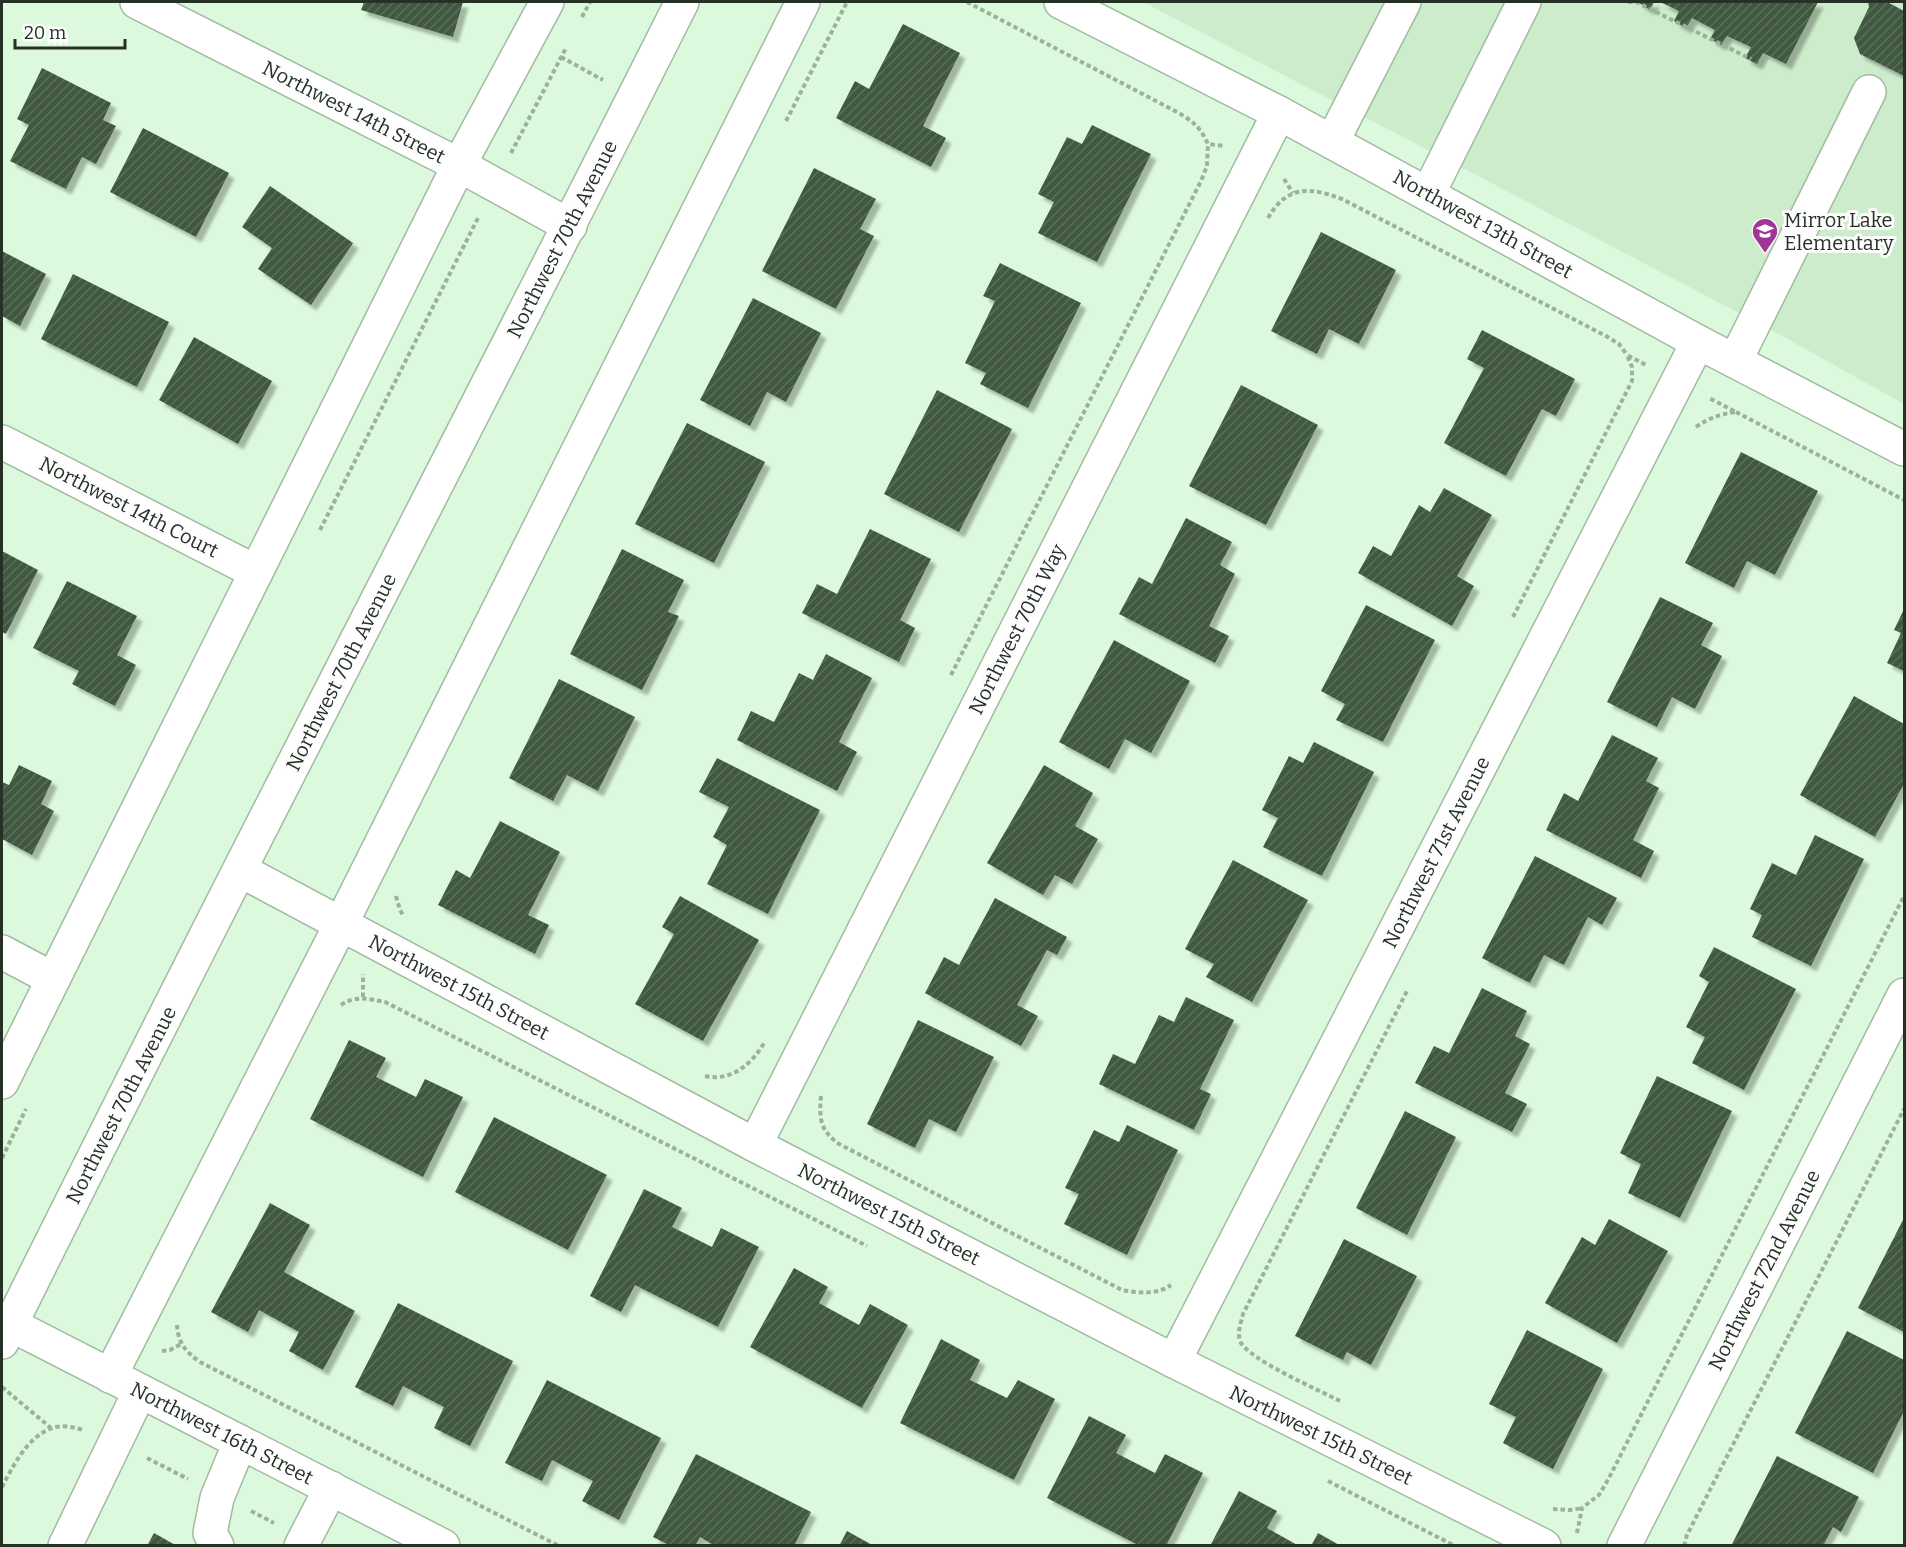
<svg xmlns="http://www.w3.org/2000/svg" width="1906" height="1547" font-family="Bitter,serif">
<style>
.built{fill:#cceccb}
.building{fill:url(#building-hatch);filter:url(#shadow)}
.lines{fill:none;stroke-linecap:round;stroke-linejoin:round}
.minor-casing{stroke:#a1bba0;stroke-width:36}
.path{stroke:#9bb19b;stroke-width:4;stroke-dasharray:4.5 3;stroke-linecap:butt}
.minor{stroke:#fff;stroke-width:33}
.labels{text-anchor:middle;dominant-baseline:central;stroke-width:6;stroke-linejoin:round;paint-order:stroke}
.street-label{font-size:20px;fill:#263126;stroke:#fdfdfd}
.poi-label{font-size:20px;fill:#263126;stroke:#fdfdfd;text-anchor:start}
</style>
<defs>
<pattern id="building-hatch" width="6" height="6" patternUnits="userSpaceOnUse" patternTransform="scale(1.5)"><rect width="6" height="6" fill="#415941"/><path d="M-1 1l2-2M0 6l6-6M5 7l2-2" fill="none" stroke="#5a6e5a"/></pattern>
<filter id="shadow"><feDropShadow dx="5.5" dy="5.5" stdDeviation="1.5" flood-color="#0004"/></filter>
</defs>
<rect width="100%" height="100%" fill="#ddf9dd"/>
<path class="built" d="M1143,2H1904V404L1773,331L1480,177Z"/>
<g class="building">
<path d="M364,2H463L453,37L361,10Z"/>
<path d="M1640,2H1654L1650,10L1639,3Z"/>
<path d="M1660,2H1818L1786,64L1763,53L1757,64L1745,58L1751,47L1727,36L1721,45L1710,39L1715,30L1692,18L1686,28L1674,21L1679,11Z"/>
<path d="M1868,2H1892L1889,3L1904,11V76L1860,54L1854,38L1869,7Z"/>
<path d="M903,24L960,53L923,126L946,138L931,167L836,118L855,81L869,89Z"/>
<path d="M42,68L111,103L103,120L116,126L96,164L82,157L66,189L10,161L29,125L17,119Z"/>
<path d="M1092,125L1151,154L1097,262L1038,233L1054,202L1038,194L1067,137L1082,144Z"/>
<path d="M143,128L229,173L196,237L110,192Z"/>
<path d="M814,168L876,199L860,229L874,236L836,309L762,271Z"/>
<path d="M270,186L353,243L311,305L258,269L272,248L242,227Z"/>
<path d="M1321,232L1396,270L1359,344L1329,329L1317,354L1271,331Z"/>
<path d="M2,251L46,274L20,326L2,316Z"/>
<path d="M1000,263L1081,303L1028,408L980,384L986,373L965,363L995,301L983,296Z"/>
<path d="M73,274L169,322L137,387L41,339Z"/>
<path d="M753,298L821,333L786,402L767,392L750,426L700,400Z"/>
<path d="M1482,330L1575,379L1556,416L1542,409L1506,476L1444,443L1484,368L1467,359Z"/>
<path d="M194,337L272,381L238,444L159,400Z"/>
<path d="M1241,385L1318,425L1266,525L1189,486Z"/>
<path d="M937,390L1012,429L959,532L884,494Z"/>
<path d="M687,423L765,462L714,563L635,524Z"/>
<path d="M1741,452L1818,491L1775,575L1747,561L1734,588L1685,563Z"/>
<path d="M1444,488L1492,515L1457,576L1474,586L1452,626L1358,573L1373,546L1391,556L1419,505L1430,512Z"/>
<path d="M1186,518L1232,542L1220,565L1235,574L1209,626L1229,636L1215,663L1119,614L1139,577L1152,584Z"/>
<path d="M870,529L931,559L900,620L915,628L899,662L802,613L817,584L837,594Z"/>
<path d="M622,549L684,580L668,612L679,616L642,690L570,654Z"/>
<path d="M2,551L38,570L6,634L2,632Z"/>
<path d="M67,581L137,616L117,655L136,665L115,706L72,684L79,671L33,648Z"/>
<path d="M1660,597L1713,623L1701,645L1722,656L1695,709L1672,697L1657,727L1607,702Z"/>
<path d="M1366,605L1435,640L1383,742L1336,720L1345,704L1321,691Z"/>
<path d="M1904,609V671L1887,663L1901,633L1894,630Z"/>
<path d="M1114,640L1190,681L1151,753L1125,739L1109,769L1059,742Z"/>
<path d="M826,654L872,678L839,742L857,752L837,791L737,740L751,711L774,722L799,673L813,680Z"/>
<path d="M559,679L635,717L598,791L567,775L553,801L509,778Z"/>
<path d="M1854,696L1904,724V784L1875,837L1800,795Z"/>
<path d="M1612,735L1658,758L1646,781L1659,788L1633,840L1654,851L1641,878L1546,830L1564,793L1578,801Z"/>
<path d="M1314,742L1374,772L1322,876L1263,847L1278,818L1262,810L1289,756L1303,763Z"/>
<path d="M717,758L820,810L768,914L707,884L727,845L713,837L729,807L699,792Z"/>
<path d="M19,765L52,781L41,804L54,811L32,855L2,839V782L9,785Z"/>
<path d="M1044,765L1093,793L1075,826L1098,839L1072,884L1055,875L1043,895L987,863Z"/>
<path d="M500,821L560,852L528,915L549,925L535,954L438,905L456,870L470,878Z"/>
<path d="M1815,835L1864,859L1811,966L1752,937L1762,915L1750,909L1772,863L1796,875Z"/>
<path d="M1535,856L1617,898L1602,925L1588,917L1564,965L1544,955L1530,983L1482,958Z"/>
<path d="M1233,860L1308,900L1252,1002L1206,977L1214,964L1185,949Z"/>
<path d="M680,896L759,940L703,1041L635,1004L674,934L662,927Z"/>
<path d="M995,898L1067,937L1057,955L1047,950L1017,1005L1038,1016L1021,1046L925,993L944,957L959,965Z"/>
<path d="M1714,947L1796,989L1744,1090L1692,1063L1705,1037L1686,1027L1709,982L1699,976Z"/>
<path d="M1482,988L1527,1011L1515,1036L1530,1044L1505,1093L1527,1104L1512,1132L1415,1083L1434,1046L1449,1053Z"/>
<path d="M1186,997L1234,1020L1200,1089L1211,1094L1194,1130L1099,1084L1113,1054L1135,1064L1159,1015L1174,1022Z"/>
<path d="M918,1020L994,1057L956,1132L929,1119L915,1148L867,1124Z"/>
<path d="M349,1040L386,1058L376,1077L416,1097L425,1079L463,1097L423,1177L310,1119Z"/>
<path d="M1657,1076L1732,1111L1680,1218L1628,1193L1641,1164L1620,1153Z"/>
<path d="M1405,1111L1456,1137L1407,1235L1356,1208Z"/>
<path d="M494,1117L607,1175L568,1250L455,1192Z"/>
<path d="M1127,1125L1178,1150L1127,1255L1064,1224L1079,1194L1065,1188L1094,1130L1119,1142Z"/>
<path d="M644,1189L682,1208L672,1227L712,1247L721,1228L759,1247L718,1327L635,1285L621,1312L590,1296Z"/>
<path d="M270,1203L310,1225L284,1272L355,1311L323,1370L289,1351L299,1332L259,1310L248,1332L211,1312Z"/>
<path d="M1904,1218V1332L1858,1308Z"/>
<path d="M1609,1219L1668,1251L1617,1343L1545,1303L1582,1237L1595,1245Z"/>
<path d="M1344,1239L1417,1276L1371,1365L1347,1352L1343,1360L1295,1336Z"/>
<path d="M794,1268L828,1287L819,1303L859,1325L870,1304L908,1325L862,1408L750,1347Z"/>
<path d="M398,1303L513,1361L470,1446L434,1428L444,1407L403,1386L393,1406L355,1387Z"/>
<path d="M1527,1330L1603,1369L1553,1469L1503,1443L1516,1417L1489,1404Z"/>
<path d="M1847,1331L1904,1360V1411L1873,1473L1795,1433Z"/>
<path d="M941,1339L980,1360L970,1380L1007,1398L1018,1380L1055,1399L1014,1480L900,1423Z"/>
<path d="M547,1380L661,1438L619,1520L582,1501L593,1481L552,1460L542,1481L505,1463Z"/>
<path d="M1089,1416L1126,1435L1116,1453L1155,1473L1165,1454L1203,1473L1166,1546H1140L1047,1498Z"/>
<path d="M696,1454L811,1512L794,1546H715L700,1537L695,1546H671L653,1537Z"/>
<path d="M1777,1456L1859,1497L1841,1532L1833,1527L1823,1546H1731Z"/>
<path d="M1239,1491L1277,1511L1267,1528L1299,1546H1210Z"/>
<path d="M847,1531L874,1546H839Z"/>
<path d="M154,1533L177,1546H147Z"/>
<path d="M1318,1533L1341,1546H1311Z"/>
</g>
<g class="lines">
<g class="minor-casing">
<g id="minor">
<path d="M137,2L459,165L570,226"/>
<path d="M1061,2L1279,113L1698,342L1904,449"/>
<path d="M1332,142L1404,2"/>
<path d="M1428,194L1524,2"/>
<path d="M1735,361L1869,92"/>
<path d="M2,442L256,572"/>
<path d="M240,870L755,1145L1174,1361L1544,1546"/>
<path d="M2,952L53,979"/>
<path d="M2,1082L459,165L547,2"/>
<path d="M755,1145L1279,113"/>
<path d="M2,1320L443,1546"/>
<path d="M2,1342C224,893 457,449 682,2"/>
<path d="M1174,1361L1698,342"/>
<path d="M110,1376L341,924L803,2"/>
<path d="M65,1546L140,1391"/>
<path d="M217,1546L210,1533L217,1498L240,1442"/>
<path d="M301,1546L331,1488"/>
<path d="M1624,1546L1904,995"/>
</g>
</g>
<g class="path">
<path d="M967,2L1177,112C1194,122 1200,127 1208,144L1224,146"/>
<path d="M1628,2H1636L1644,6L1751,59"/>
<path d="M582,17L590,2"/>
<path d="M561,57L603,80"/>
<path d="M786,121L847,2"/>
<path d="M511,153L566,48"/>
<path d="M1284,179L1293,193"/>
<path d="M1268,218C1287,185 1310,187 1342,199L1606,336L1619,344L1627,355"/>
<path d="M1736,412L1904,500"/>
<path d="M1696,427C1709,418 1720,414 1736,412L1709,398"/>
<path d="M320,530L479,216"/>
<path d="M1513,617L1632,381V367L1627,355L1646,365"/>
<path d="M951,675L1201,181L1207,166L1208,144"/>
<path d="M396,896L400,910L404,917"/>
<path d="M363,997V974"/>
<path d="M341,1005C355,995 369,999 385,1002L867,1246"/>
<path d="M705,1076C731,1082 752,1064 764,1043"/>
<path d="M821,1096C819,1119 820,1130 839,1144L1122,1290C1138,1293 1157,1295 1171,1285"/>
<path d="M2,1158L26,1109"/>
<path d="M177,1325C178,1343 186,1352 200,1362L559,1546"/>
<path d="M162,1351L170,1350L181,1344"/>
<path d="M2,1387L51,1428"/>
<path d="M1340,1401C1321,1391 1247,1359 1240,1341C1237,1332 1241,1323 1243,1314L1407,991"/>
<path d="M147,1458L188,1479"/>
<path d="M1328,1481L1455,1546"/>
<path d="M2,1487C13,1466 27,1438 50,1429C59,1424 73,1427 83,1430"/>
<path d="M1553,1509L1570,1510L1582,1508"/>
<path d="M251,1511L274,1523"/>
<path d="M1577,1533L1582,1508L1599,1495L1609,1478L1904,896"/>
<path d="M1684,1546L1687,1535L1904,1109"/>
</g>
<use href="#minor" class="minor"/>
</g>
<defs>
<g id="school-pin" transform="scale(1.35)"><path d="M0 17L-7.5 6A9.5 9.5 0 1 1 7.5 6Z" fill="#a13595" stroke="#fdfdfd"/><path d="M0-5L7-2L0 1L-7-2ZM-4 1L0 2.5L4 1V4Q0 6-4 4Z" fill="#fff"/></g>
</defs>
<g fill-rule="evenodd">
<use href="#school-pin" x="1765" y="231"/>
</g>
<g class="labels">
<g class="street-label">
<text transform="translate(354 112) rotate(27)">Northwest 14th Street</text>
<text transform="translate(1483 224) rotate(29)">Northwest 13th Street</text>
<text transform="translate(562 239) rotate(-63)">Northwest 70th Avenue</text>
<text transform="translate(129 507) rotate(27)">Northwest 14th Court</text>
<text transform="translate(1017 629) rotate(-63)">Northwest 70th Way</text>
<text transform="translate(341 672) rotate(-63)">Northwest 70th Avenue</text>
<text transform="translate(1436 852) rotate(-63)">Northwest 71st Avenue</text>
<text transform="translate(459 987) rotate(28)">Northwest 15th Street</text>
<text transform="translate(121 1105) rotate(-63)">Northwest 70th Avenue</text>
<text transform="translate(889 1214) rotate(27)">Northwest 15th Street</text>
<text transform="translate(1764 1270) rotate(-63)">Northwest 72nd Avenue</text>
<text transform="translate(222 1433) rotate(27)">Northwest 16th Street</text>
<text transform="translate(1321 1435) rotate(26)">Northwest 15th Street</text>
</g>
<g class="poi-label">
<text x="1784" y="220">Mirror Lake<tspan x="1784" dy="23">Elementary</tspan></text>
</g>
</g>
<rect width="1906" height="1547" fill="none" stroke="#263126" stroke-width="6"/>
<path d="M15 39v9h110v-9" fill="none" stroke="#263126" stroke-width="3"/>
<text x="24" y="39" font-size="18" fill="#263126" stroke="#fdfdfd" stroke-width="4.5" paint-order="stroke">20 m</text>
</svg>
